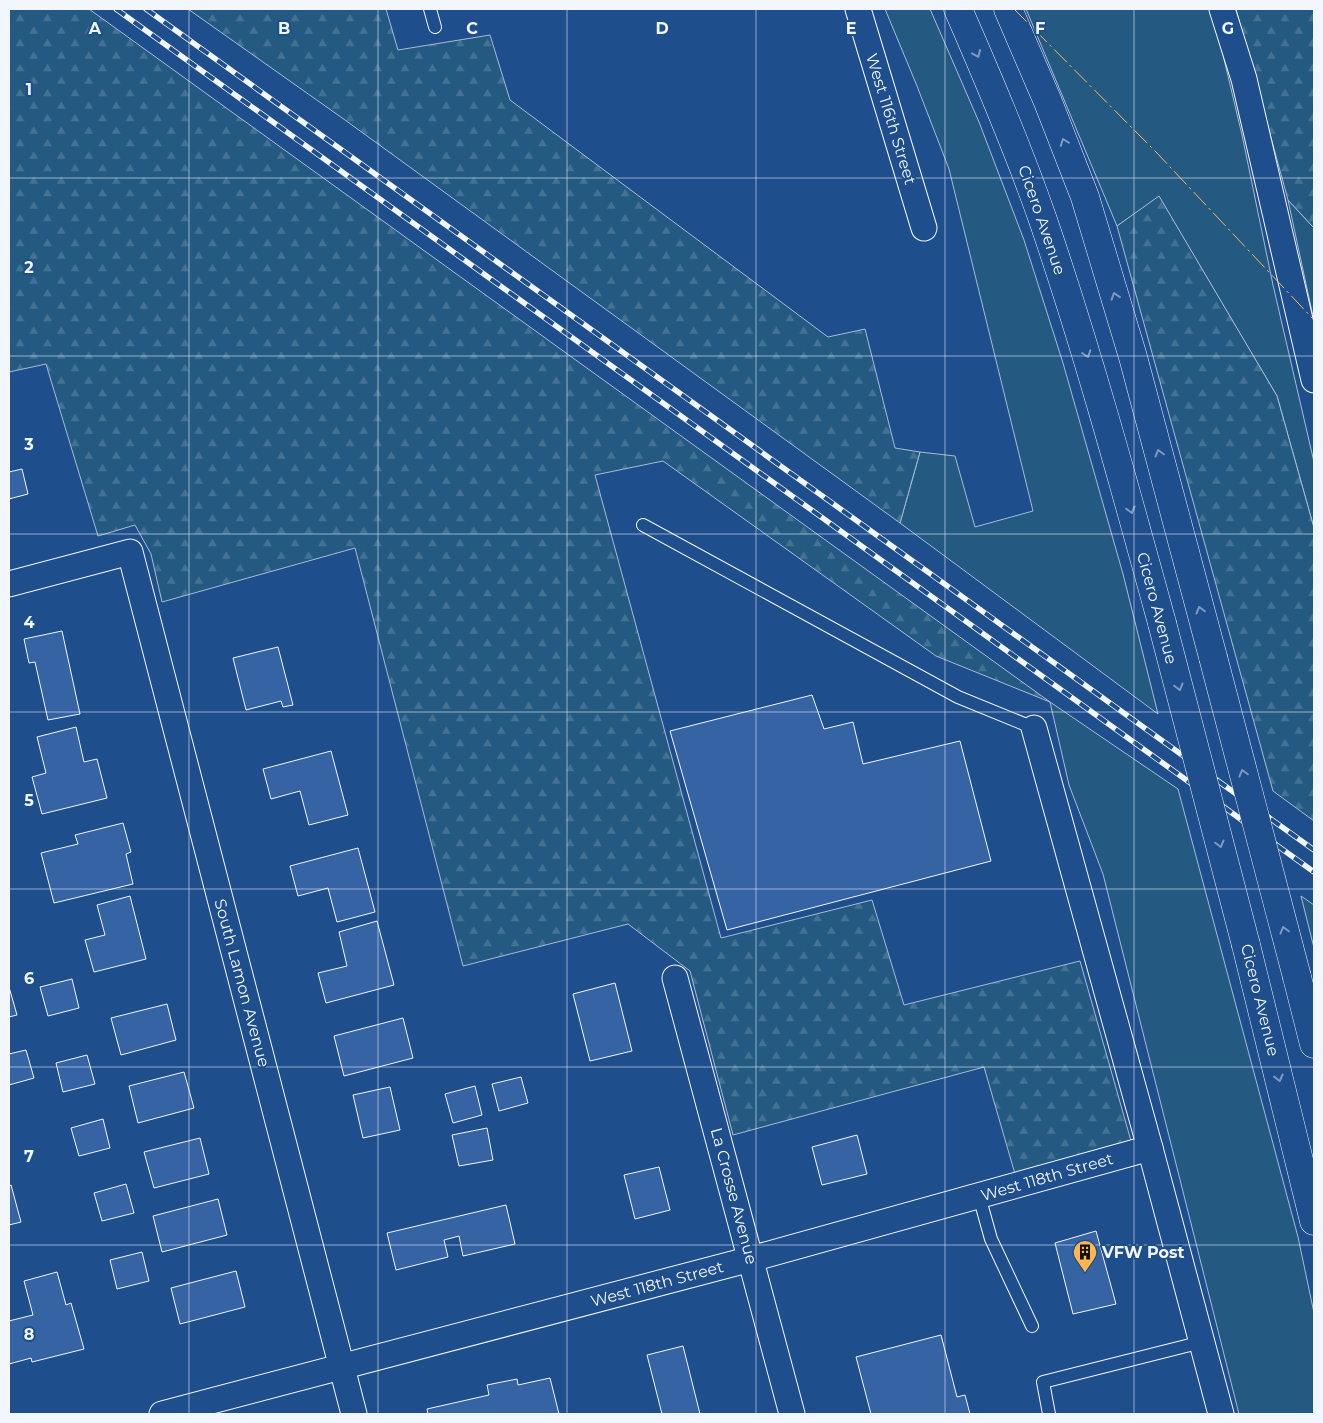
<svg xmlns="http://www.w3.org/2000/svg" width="1323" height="1423" font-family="Montserrat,sans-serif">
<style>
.green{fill:#245a82;stroke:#a8bbd7}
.forest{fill:url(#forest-firs);stroke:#a8bbd7}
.building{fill:#3563a3;stroke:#f2f6ff}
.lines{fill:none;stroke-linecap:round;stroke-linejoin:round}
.service-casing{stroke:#f2f6ff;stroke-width:14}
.minor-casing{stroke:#f2f6ff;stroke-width:27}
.primary-casing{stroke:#f2f6ff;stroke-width:29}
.service{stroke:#1f4e8c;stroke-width:12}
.minor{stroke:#1f4e8c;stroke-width:25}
.primary{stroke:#1f4e8c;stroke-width:28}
.rail-casing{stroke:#f2f6ff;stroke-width:5.5}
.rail{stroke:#1f4e8c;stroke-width:4;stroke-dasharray:11;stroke-linecap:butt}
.primary-bridge-casing{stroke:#f2f6ff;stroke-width:29;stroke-linecap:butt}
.primary-bridge{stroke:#1f4e8c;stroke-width:28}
.power{stroke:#ffb74d;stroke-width:1;stroke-dasharray:18 4 2.5 4;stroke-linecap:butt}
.oneway{stroke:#7e9ac0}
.grid{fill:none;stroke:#f2f6ff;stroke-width:1;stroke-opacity:0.55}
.labels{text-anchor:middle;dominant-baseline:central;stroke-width:4;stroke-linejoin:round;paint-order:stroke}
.street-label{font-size:16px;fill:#f2f6ff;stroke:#1f4e8c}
.poi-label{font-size:16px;font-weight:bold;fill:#f2f6ff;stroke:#1f4e8c;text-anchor:start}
.grid-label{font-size:16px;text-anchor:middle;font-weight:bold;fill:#f2f6ff;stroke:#1f4e8c;stroke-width:4;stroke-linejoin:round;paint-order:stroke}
</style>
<defs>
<pattern id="forest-firs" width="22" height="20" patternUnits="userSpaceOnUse" patternTransform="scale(1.25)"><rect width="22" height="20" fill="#245a82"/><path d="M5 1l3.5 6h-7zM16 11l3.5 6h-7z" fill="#447295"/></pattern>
</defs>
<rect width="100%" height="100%" fill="#1f4e8c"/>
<g class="green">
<path d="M885,9H930L979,122L1024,240L1063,363L1123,574L1158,714L900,523L920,452L955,456L975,527L1033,511L949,169L917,86Z"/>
<path d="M1026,9H1212L1242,135L1273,285L1314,462V528L1277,396L1159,197L1117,226Z"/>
<path d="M1288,200L1314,228V321Z"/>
<path d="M1050,702L1178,789L1298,1237L1314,1313V1414H1239L1103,874L1069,785Z"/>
<path d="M1301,896L1314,905V948Z"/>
</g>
<g class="forest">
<path d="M9,9H89L1050,702L936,656L663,461L595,475L721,938L872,900L904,1005L1080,961L1131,1141L1015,1174L984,1067L733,1135L690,971L628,924L463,966L355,548L162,602L151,554L135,525L98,536L46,364L9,372Z"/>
<path d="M188,9H386L398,50L490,35L510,100L828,337L865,329L895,448L920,452L900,523L345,120Z"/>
<path d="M1236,9H1314V228L1288,200Z"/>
<path d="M1159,196L1277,396L1314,528V821L1273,791L1117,226Z"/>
</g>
<g class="building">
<path d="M22,469L28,494L9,499V472Z"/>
<path d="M62,631L80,714L48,720L35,662L29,663L24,639Z"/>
<path d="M278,647L293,705L283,707L281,701L246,710L233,658Z"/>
<path d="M812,695L824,729L853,722L863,764L960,741L991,861L727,930L670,731Z"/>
<path d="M76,727L84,762L97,759L107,798L42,814L32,777L46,773L37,737Z"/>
<path d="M331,751L348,815L309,825L300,791L271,799L263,769Z"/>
<path d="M123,823L131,852L126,854L133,884L54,903L41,853L78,844L75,835Z"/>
<path d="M358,848L375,912L337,922L328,888L298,896L290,866Z"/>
<path d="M130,896L146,959L94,972L85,940L105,935L97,905Z"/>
<path d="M377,921L394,985L326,1003L318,973L347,966L339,932Z"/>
<path d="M72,979L79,1008L48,1016L40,987Z"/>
<path d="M615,983L632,1051L590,1061L573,994Z"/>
<path d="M9,987L17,1015L9,1017Z"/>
<path d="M167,1004L176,1040L121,1055L111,1018Z"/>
<path d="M403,1018L413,1058L344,1076L334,1036Z"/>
<path d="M26,1050L34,1078L9,1085V1054Z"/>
<path d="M87,1055L95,1084L63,1092L56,1063Z"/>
<path d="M184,1072L194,1108L138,1123L129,1086Z"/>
<path d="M521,1077L528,1103L499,1111L492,1084Z"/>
<path d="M475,1086L482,1115L453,1123L445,1094Z"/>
<path d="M390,1087L400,1130L363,1138L353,1095Z"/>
<path d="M103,1119L110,1148L79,1156L71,1128Z"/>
<path d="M487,1128L493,1160L459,1166L452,1135Z"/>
<path d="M857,1135L867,1174L822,1185L812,1147Z"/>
<path d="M200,1138L209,1174L154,1188L144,1152Z"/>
<path d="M659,1167L670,1210L635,1219L624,1175Z"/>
<path d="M126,1184L134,1213L102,1221L94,1193Z"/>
<path d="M11,1185L21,1222L9,1225V1186Z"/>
<path d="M218,1199L227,1235L162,1252L153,1216Z"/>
<path d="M506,1205L515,1244L463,1256L459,1236L444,1240L448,1257L396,1270L387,1233Z"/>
<path d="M1096,1231L1116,1304L1073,1314L1055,1243Z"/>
<path d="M142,1252L149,1281L117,1289L110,1260Z"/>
<path d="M236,1271L245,1307L180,1324L171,1288Z"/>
<path d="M57,1272L66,1305L71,1303L84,1349L32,1362L31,1358L9,1364V1321L33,1315L24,1281Z"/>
<path d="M941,1335L957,1397L965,1395L970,1414H871L856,1357Z"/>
<path d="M683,1346L700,1414H662L647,1355Z"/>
<path d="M550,1378L559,1414H428L427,1409L489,1395L487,1385L517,1379L518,1385Z"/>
</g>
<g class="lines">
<g class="service-casing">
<g id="service">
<path d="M430,9L435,27"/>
<path d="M643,525L958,697L1034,728"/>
<path d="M979,1196L991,1239L1032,1326"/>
<path d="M1049,1414L1043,1382L1202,1342"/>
</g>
</g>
<g class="minor-casing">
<g id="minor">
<path d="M858,9L924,228"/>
<path d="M1222,9L1244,79L1314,380"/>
<path d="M9,584L130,552L354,1414"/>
<path d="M1034,728L1150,1148L1221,1414"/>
<path d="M675,978L792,1414"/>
<path d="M162,1414L751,1259L1150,1148"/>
</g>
</g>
<g class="primary-casing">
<g id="primary">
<path d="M958,9C988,78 1018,148 1043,220C1088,352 1125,488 1162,623"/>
<path d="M1008,9L1048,102L1085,197L1133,357L1213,657"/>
<path d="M1246,945L1314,1221"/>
<path d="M1297,977L1314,1044"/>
</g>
</g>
<use href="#service" class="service"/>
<use href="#minor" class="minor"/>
<use href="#primary" class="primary"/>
<g class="rail-casing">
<g id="rail">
<path d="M116,9L1314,872"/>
<path d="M146,9L1314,850"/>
</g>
</g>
<use href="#rail" class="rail"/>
<g class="primary-bridge-casing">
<g id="primary-bridge">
<path d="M1162,623L1246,945"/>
<path d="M1213,657L1297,977"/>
</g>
</g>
<use href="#primary-bridge" class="primary-bridge"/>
<path class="power" d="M1014,9L1156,152L1314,320"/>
</g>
<defs><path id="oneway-chevron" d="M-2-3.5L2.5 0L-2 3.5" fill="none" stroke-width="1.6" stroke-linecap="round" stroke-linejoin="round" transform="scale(1.25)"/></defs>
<g class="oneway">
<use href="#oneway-chevron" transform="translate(977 54) rotate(67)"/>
<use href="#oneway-chevron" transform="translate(1064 142) rotate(-111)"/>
<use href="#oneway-chevron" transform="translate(1115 296) rotate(-107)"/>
<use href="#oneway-chevron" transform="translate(1087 354) rotate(72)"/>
<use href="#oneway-chevron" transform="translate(1159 453) rotate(-105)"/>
<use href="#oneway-chevron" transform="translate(1131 510) rotate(75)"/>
<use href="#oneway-chevron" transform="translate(1200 610) rotate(-105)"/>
<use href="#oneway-chevron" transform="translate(1179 687) rotate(75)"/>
<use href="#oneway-chevron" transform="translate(1243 773) rotate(-105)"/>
<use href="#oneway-chevron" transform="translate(1220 844) rotate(75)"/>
<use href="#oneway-chevron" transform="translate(1284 930) rotate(-105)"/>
<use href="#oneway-chevron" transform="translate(1279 1078) rotate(76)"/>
</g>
<path class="grid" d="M189,9V1414M378,9V1414M567,9V1414M756,9V1414M945,9V1414M1134,9V1414M9,178H1314M9,356H1314M9,534H1314M9,712H1314M9,889H1314M9,1067H1314M9,1245H1314"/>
<defs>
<g id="building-pin" transform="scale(1.25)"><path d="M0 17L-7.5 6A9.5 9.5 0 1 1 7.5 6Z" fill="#ffb74d" stroke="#1f4e8c"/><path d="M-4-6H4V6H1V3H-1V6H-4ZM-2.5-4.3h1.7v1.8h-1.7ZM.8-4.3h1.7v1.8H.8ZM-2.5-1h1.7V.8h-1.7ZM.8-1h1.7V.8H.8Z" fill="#111"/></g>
</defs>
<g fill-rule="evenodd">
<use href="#building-pin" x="1085" y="1252"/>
</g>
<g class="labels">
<g class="street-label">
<text transform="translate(891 119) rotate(73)">West 116th Street</text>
<text transform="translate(1042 220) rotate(71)">Cicero Avenue</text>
<text transform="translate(1157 608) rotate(75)">Cicero Avenue</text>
<text transform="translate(242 983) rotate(75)">South Lamon Avenue</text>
<text transform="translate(1260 1000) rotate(76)">Cicero Avenue</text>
<text transform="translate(1047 1177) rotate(-16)">West 118th Street</text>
<text transform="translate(734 1196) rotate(75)">La Crosse Avenue</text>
<text transform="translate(657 1284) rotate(-15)">West 118th Street</text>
</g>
<g class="poi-label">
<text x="1102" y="1252">VFW Post</text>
</g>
</g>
<g class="grid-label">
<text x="95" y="34">A</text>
<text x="284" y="34">B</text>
<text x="472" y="34">C</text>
<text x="662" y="34">D</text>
<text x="851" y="34">E</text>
<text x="1040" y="34">F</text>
<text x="1228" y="34">G</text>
<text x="29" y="95">1</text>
<text x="29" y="273">2</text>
<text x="29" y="450">3</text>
<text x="29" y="628">4</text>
<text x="29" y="806">5</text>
<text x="29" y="984">6</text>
<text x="29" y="1162">7</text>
<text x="29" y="1340">8</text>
</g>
<rect width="1323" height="1423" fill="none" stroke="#f2f6ff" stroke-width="20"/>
</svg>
